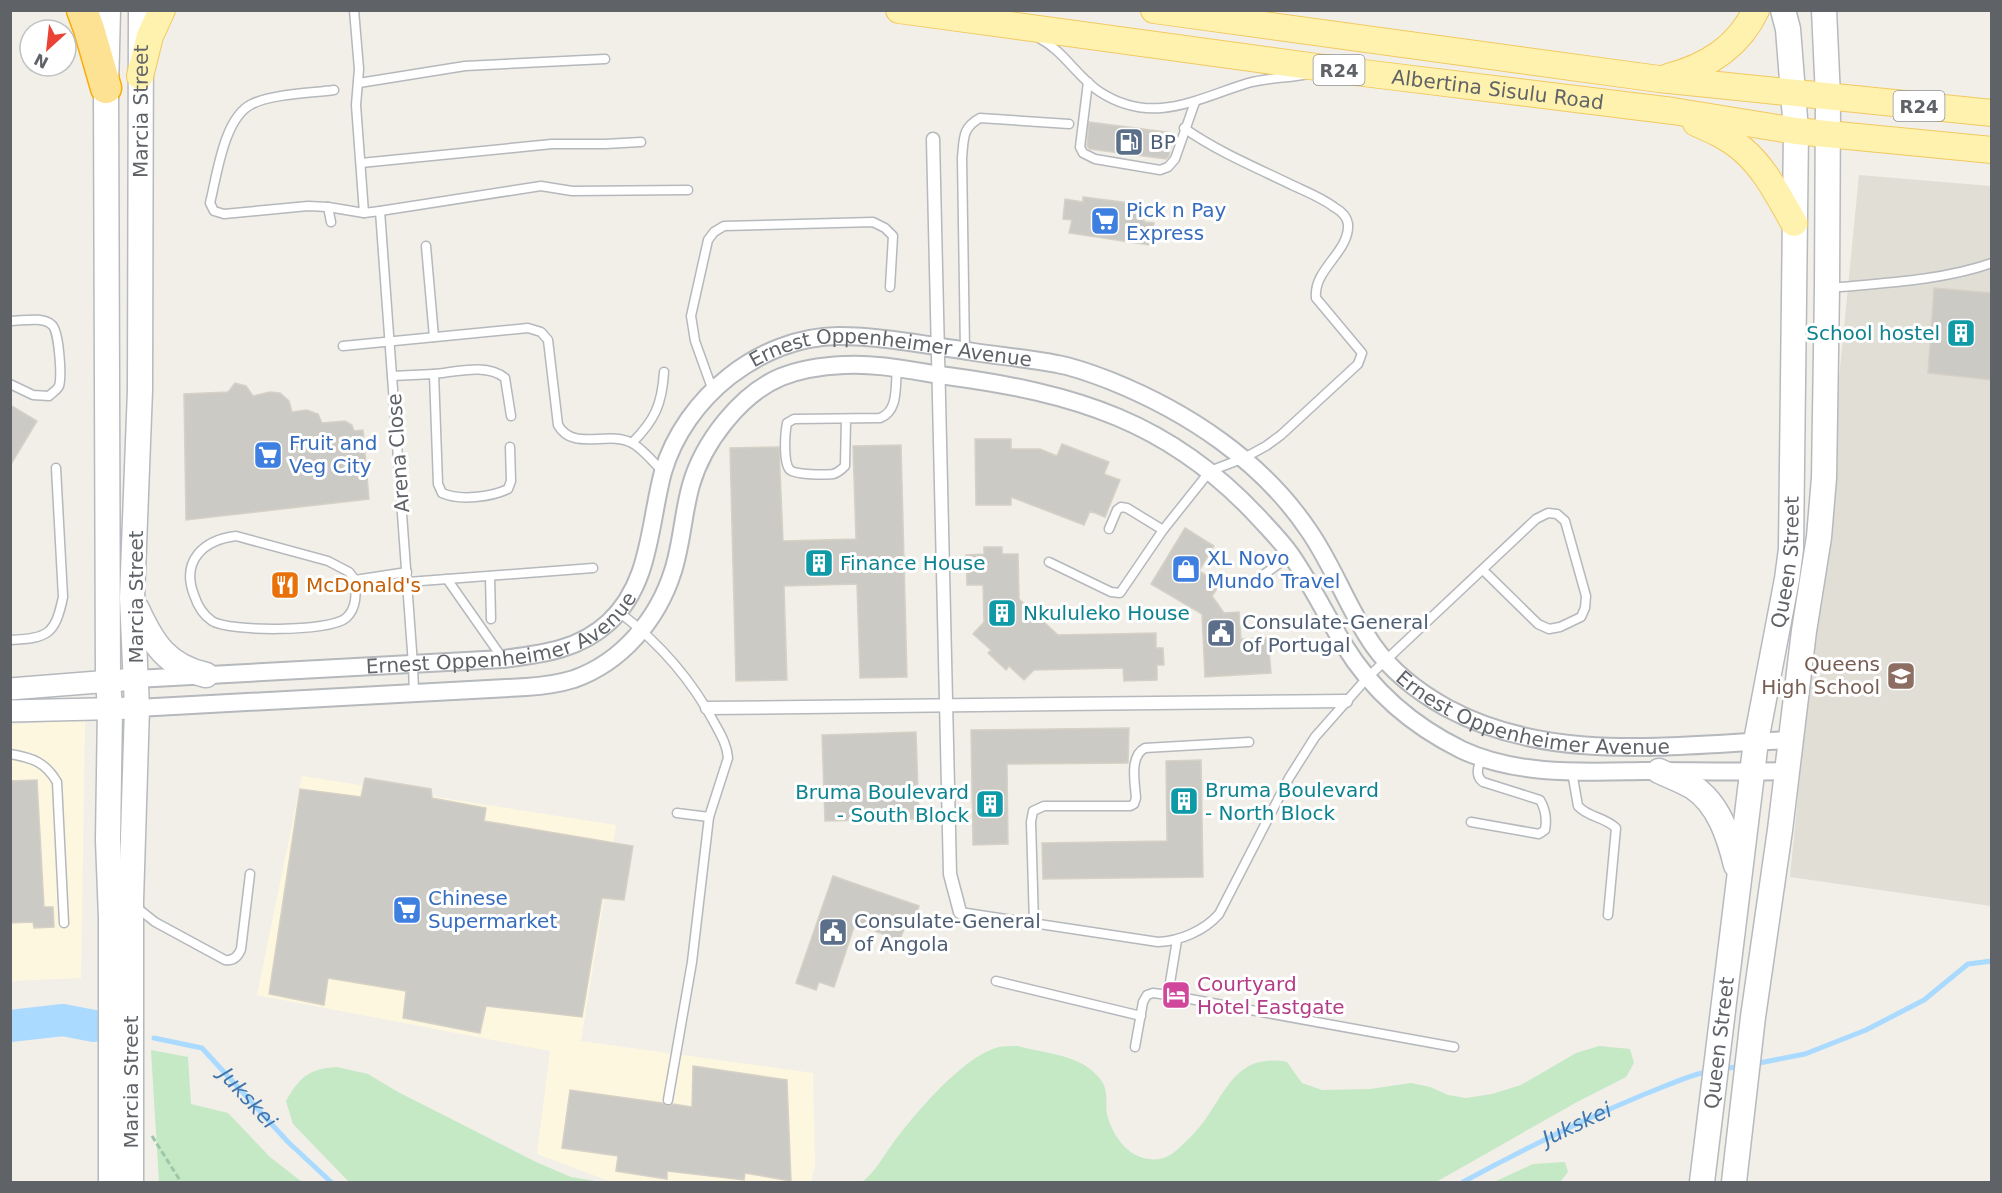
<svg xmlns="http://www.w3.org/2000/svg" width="2002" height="1193" font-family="'DejaVu Sans',sans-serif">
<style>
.commercial{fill:#fef7e0}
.education{fill:#e1ded6}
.green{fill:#c5e8c5}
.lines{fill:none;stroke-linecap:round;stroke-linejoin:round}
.stream{stroke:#aadaff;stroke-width:5}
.river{stroke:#aadaff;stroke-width:32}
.building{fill:#cccac5;stroke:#d6d1c6;stroke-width:1.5}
.service-casing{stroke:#b5b8bc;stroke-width:11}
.pedestrian-casing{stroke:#b5b8bc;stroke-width:15}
.minor-casing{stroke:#b5b8bc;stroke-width:20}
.tertiary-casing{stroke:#b5b8bc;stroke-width:24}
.secondary-casing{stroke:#b6babf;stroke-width:27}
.primary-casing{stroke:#f2c960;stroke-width:28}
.motorway-casing{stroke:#f9ab00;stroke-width:33}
.path{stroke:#9cc7a9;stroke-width:3;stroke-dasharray:6 3;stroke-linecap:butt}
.service{stroke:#fff;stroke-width:8}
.pedestrian{stroke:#fff;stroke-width:12}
.minor{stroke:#fff;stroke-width:16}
.tertiary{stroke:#fff;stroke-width:21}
.secondary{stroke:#fff;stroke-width:24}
.primary{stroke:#fff2af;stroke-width:26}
.motorway{stroke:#fde293;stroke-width:30}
.labels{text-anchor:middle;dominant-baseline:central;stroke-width:6;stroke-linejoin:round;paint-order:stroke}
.shield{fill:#fff;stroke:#8f9295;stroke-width:1.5}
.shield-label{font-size:18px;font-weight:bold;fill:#5f6368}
.street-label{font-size:20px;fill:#5f6368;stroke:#fff}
.service-label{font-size:20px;fill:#4e5e75;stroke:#fff;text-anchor:start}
.shop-label{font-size:20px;fill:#366cbe;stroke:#fff;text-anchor:start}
.culture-label{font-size:20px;fill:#0d838f;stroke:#fff;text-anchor:start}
.food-label{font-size:20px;fill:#c56008;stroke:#fff;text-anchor:start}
.education-label{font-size:20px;fill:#785e54;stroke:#fff;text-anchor:end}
.hotel-label{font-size:20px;fill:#b23c85;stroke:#fff;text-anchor:start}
.water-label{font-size:21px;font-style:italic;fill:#4174aa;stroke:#fff}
</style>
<rect width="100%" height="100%" fill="#f1efe8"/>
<g class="commercial">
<path d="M85,719L81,978L11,981L10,725Z"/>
<path d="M302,776L616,825L581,1041L813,1073L815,1165L811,1182L609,1181L537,1154L550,1051L257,995Z"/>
</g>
<path class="education" d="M1859,175L1991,186V906L1790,877Z"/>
<g class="green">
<path d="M1018,1046C1046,1054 1082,1054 1101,1080C1109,1092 1105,1101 1107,1114C1112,1135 1127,1156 1148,1159C1162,1161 1171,1156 1180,1147C1189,1139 1198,1130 1205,1120C1228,1087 1239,1053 1287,1062L1302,1083L1322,1090L1370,1089L1411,1083L1430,1087L1448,1095L1466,1098L1492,1094L1521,1085L1576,1053L1599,1046L1630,1049L1634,1063L1626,1077L1577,1102L1436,1182H862C876,1171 883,1157 893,1143C915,1114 963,1056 999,1047C1005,1046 1012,1046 1018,1046Z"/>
<path d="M151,1050L188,1057L191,1104L228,1113L270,1157L302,1182H159Z"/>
<path d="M337,1067L368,1074L398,1092L536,1162L571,1177L601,1182H349L293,1124L286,1101C300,1077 308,1069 337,1067Z"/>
<path d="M1565,1162L1568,1172L1560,1182H1494L1533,1164Z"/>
</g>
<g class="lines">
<g class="stream">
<path id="s1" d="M154,1038L202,1048L288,1142L331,1182"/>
<path d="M1754,1064L1805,1054L1866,1030L1924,1000L1968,964L1992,961"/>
<path d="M1722,1069L1742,1066"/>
<path id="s2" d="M1463,1182C1522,1150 1582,1120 1645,1094C1666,1086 1687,1076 1709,1071"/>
</g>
<path class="river" d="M10,1026L63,1020L94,1026"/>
</g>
<g class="building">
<path d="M1089,122L1173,133L1169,156L1166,159L1090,149L1087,146Z"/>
<path d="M1083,197L1130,203L1145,222L1154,223L1149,245L1069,233L1072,220L1063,219L1065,199L1083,202Z"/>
<path d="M1934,288L1992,293V380L1928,373Z"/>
<path d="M235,383L246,386L253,396L270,392L280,393L289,401L292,412L307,410L318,414L322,423L345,421L352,425L354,431L363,430L369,499L186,520L184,394L228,392Z"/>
<path d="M10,405L37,421L10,466Z"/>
<path d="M975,439H1011V449H1040L1057,456L1062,444L1109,462L1104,474L1120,480L1105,517L1090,511L1084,525L1011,497V505H976Z"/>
<path d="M901,445L907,677L860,678L857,584L784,586L787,680L736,681L730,448L779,447L783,541L856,539L853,446Z"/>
<path d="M1185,528L1214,546L1199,571L1220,584L1212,596L1224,613L1239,612L1241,639L1268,638L1271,673L1205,677L1202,614L1151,584Z"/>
<path d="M984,547H1002V554H1018L1019,599L1058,635L1156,633V648H1163L1164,665H1157V680L1124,681L1123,668L1034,670L1024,680L1009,666L1006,670L988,653L991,650L973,634L984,622L983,585H967L966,555L984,554Z"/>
<path d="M1129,728L1128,763L1007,764L1008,844L973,845L971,730Z"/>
<path d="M916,732L919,819L825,821L822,735Z"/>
<path d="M1201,760L1203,877L1043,879L1042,843L1167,841L1166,761Z"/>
<path d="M365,778L431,789L432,798L486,808L484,821L633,846L624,900L602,898L582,1017L486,1006L480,1033L403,1018L406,991L328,978L324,1005L269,994L300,789L361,797Z"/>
<path d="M37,780L44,907H53L54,927L34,928L33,922L10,923V781Z"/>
<path d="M833,876L919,906L912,925L906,923L900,940L855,924L834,987L819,982L816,990L796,983Z"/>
<path d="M693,1066L787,1080L791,1181L745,1173L744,1180L667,1171V1179L616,1171L618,1156L562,1148L570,1090L662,1103L668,1106L673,1104L692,1107Z"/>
</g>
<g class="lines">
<g class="service-casing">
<g id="service">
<path d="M354,10L359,69L356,105L364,213"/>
<path d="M1039,38C1064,51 1077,77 1100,92C1153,126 1196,99 1248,83C1266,78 1285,78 1303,75"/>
<path d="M1088,82L1080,147L1083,153L1095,159L1160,170L1168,167L1175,159L1195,102"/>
<path d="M359,83L465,66L605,59"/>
<path d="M361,163L552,144H605L641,142"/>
<path d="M328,207L308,206L224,214L214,211L210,203C217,175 224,117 252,104C272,94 311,93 334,90"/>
<path d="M380,211L413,665L414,694"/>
<path d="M331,222L328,207L364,213L380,211L541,186L572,191L688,190"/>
<path d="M426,246L434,337"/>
<path d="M1829,288C1883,283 1940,281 1992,263"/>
<path d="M10,321C23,321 42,316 52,325C59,331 62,376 59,386C57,390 52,393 49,396L33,395L10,384"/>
<path d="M343,346L528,328L541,332L548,340L558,425C573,452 608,430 632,443C643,449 654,463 663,472"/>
<path d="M965,351L962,158C964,138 962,128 980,118L1069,124"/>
<path d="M434,374C456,372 487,363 505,378L511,416"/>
<path d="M392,376L434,374L438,484L442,493C460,501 491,497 508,489L511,481L510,447"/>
<path d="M713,391L695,341L691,316L708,240L714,232L724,226L873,222L885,228L893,236L890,287"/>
<path d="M846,419L845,466C841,470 838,473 833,474C825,475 796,475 790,470C783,463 785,433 787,423L794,419L880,418C899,411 895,386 897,368"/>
<path d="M632,443C655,420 662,404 664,372"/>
<path d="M1109,529L1117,510L1121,507L1127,508L1163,530"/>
<path d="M236,536L328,561L349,572L355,580C356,594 357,608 346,618C330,632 229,632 212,621C203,615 197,604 194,595C181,561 203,540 236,536Z"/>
<path d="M1049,562L1111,592L1120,593L1163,530L1210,471L1244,458L1266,446L1281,435L1358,364L1362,353L1316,298C1313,269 1350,252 1348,224C1347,216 1341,211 1334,207C1322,198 1307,192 1294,186C1257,168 1218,152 1184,128"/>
<path d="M490,576L491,619"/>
<path d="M447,579L503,659"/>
<path d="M355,580L407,572"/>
<path d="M408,582L593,568"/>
<path d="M1249,585L1291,555"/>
<path d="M619,612C658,642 692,680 715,724C721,735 727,745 728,758L709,817L692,962L668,1100"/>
<path d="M10,640C48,638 55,635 63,597L56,468"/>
<path d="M10,754C33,758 45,762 57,782L64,923"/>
<path d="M1572,772L1578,806C1589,818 1603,816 1616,828L1608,915"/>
<path d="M677,813L709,817"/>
<path d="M1471,822L1539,834L1545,830C1547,819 1546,810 1540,800L1483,782C1474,775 1479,766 1481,757"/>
<path d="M135,906L155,922L225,960C233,961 238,957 241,949L250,874"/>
<path d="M960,912L1158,942C1180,941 1204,931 1219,914L1289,778L1315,737L1368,677L1536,519L1548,513L1557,514L1565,521L1586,596L1585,608L1581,617L1560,627L1549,629L1538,624L1483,570"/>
<path d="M1034,923L1031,822L1033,811L1044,806H1130L1134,804L1136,798C1135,783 1129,756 1145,748L1249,742"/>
<path d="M1177,940L1168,995L1454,1047"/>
<path d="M996,981L1141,1016"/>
<path d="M1135,1047L1143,1002L1147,995L1153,993L1168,995"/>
</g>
</g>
<g class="pedestrian-casing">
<g id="pedestrian">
<path d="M933,139L950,874L960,912"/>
<path d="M707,708L1346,701"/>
</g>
</g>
<g class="minor-casing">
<g id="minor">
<path id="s3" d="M136,679L503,659C542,654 579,650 609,622C651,583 649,524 663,472C685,397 760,337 838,336C881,336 926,345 968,351C997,356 1027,358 1057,364C1075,367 1093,374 1111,381C1188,412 1262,461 1309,531C1334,567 1348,609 1373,645C1392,672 1418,692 1447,708C1552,765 1677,744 1791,740"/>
<path d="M137,708L526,687C542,686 558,684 574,679C622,662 658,619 673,571C682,543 683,513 691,485C703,443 740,394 781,377C801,369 822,366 844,365C878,363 913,371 947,376C1074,393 1170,421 1260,519C1271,531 1282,542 1291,555C1311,584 1326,615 1344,645C1373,692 1413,726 1462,750C1518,776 1584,772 1644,771C1692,771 1740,772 1788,771"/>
</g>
</g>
<g class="tertiary-casing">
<g id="tertiary">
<path d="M10,689L136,679"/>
<path d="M10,711L137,708"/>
</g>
</g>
<g class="secondary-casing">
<g id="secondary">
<path d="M108,10L106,88L108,682L110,708L108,840L111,918V1182"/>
<path d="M137,609C153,644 167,666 206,675"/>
<path d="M1659,771C1670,776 1683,781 1693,787C1719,804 1729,837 1736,865"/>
<path id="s4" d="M131,1182V901L137,708L132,598L140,390L141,10"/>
<path id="s5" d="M1702,1182L1756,741L1787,579L1791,549L1796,131L1788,29L1783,10"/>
<path d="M1734,1182L1753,1017L1780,830L1804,631L1819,537L1824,478L1827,288L1828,97L1824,10"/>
</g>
</g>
<g class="primary-casing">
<g id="primary">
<path id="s6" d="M899,10L1339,70L1673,111L1796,131L1992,150"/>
<path d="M1154,10L1659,79L1992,113"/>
<path d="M140,76L150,36L162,10"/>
<path d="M1668,77C1706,67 1738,48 1756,10"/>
<path d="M1696,123C1712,130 1728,137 1742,149C1765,168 1779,197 1794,223"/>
</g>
</g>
<g class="motorway-casing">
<path id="motorway" d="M82,10L89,29L106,88"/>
</g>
<path class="path" d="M152,1136L181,1182"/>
<use href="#service" class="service"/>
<use href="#pedestrian" class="pedestrian"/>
<use href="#minor" class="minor"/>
<use href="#tertiary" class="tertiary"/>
<use href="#secondary" class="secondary"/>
<use href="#primary" class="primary"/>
<use href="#motorway" class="motorway"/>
</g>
<defs>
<g id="fuel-square" transform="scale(1.5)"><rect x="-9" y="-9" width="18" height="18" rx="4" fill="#5c6f8a" stroke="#fff"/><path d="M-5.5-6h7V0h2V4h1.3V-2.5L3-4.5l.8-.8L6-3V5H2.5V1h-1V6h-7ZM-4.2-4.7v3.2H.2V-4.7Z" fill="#fff"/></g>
<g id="supermarket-square" transform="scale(1.5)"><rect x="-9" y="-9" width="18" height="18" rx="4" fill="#3f7fe0" stroke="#fff"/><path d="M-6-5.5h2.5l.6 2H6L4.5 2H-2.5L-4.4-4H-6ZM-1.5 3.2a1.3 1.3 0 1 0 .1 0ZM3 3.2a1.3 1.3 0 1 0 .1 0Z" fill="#fff"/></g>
<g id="building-square" transform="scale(1.5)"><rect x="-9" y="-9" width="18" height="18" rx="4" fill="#0f9aa8" stroke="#fff"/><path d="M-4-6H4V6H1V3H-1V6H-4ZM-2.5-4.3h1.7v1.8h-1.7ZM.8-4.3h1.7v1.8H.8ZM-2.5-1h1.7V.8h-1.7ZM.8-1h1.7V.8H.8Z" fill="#fff"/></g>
<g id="shop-square" transform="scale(1.5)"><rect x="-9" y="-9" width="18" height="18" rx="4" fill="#3f7fe0" stroke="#fff"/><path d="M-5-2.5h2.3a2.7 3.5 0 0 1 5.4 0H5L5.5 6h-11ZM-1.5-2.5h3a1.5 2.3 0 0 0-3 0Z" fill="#fff"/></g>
<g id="restaurant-square" transform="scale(1.5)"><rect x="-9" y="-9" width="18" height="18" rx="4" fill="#e8710a" stroke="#fff"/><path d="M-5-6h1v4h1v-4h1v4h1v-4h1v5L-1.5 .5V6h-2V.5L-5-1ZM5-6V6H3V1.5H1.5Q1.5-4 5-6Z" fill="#fff"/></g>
<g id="civic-square" transform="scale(1.5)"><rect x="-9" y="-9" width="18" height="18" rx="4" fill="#5c6f8a" stroke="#fff"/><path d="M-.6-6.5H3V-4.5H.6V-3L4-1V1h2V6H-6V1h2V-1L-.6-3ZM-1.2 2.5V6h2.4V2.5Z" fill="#fff"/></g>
<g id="school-square" transform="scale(1.5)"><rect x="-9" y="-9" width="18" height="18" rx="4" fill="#8d6e63" stroke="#fff"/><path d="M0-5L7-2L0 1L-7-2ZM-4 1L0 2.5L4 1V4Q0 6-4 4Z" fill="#fff"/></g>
<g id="hotel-square" transform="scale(1.5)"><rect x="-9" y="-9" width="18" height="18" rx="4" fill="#d1479c" stroke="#fff"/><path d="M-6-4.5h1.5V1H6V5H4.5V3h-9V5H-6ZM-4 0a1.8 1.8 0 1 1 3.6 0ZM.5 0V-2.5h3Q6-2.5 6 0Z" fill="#fff"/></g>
</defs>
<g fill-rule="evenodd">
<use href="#fuel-square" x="1129" y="142"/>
<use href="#supermarket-square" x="1105" y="221"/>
<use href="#building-square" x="1961" y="333"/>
<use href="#supermarket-square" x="268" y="455"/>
<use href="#building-square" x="819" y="563"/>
<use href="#shop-square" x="1186" y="569"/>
<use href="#restaurant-square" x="285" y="585"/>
<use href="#building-square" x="1002" y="613"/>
<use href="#civic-square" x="1221" y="633"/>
<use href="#school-square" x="1901" y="676"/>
<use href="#building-square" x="1184" y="801"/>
<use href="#building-square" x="990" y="804"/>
<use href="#supermarket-square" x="407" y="910"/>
<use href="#civic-square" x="833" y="932"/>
<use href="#hotel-square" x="1176" y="995"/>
</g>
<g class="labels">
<g class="shield">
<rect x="1313.5" y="55" width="51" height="30" rx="4.5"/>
<rect x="1893.5" y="91" width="51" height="30" rx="4.5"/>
</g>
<g class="shield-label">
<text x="1339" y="70">R24</text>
<text x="1919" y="106">R24</text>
</g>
<g class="street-label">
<text stroke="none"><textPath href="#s6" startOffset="604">Albertina Sisulu Road</textPath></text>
<text stroke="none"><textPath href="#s4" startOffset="1071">Marcia Street</textPath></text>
<text stroke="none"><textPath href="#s3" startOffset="932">Ernest Oppenheimer Avenue</textPath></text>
<text transform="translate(398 453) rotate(-94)">Arena Close</text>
<text stroke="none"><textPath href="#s5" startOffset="626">Queen Street</textPath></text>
<text transform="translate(136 597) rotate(-90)">Marcia Street</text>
<text stroke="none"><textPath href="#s3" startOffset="374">Ernest Oppenheimer Avenue</textPath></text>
<text stroke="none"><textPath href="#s3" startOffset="1724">Ernest Oppenheimer Avenue</textPath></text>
<text stroke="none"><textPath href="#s5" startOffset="140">Queen Street</textPath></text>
<text transform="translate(131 1082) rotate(-90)">Marcia Street</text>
</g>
<g class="service-label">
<text x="1150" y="142">BP</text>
<text x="1242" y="622">Consulate-General<tspan x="1242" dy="23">of Portugal</tspan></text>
<text x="854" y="921">Consulate-General<tspan x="854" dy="23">of Angola</tspan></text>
</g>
<g class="shop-label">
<text x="1126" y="210">Pick n Pay<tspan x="1126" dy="23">Express</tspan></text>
<text x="289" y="443">Fruit and<tspan x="289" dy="23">Veg City</tspan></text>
<text x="1207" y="558">XL Novo<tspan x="1207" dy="23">Mundo Travel</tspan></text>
<text x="428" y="898">Chinese<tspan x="428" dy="23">Supermarket</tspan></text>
</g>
<g class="culture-label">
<text x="1940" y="333" text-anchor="end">School hostel</text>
<text x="840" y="563">Finance House</text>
<text x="1023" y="613">Nkululeko House</text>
<text x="1205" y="790">Bruma Boulevard<tspan x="1205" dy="23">- North Block</tspan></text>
<text x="969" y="792" text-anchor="end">Bruma Boulevard<tspan x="969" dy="23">- South Block</tspan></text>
</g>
<g class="food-label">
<text x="306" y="585">McDonald's</text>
</g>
<g class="education-label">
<text x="1880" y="664">Queens<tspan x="1880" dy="23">High School</tspan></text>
</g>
<g class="hotel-label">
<text x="1197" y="984">Courtyard<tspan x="1197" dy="23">Hotel Eastgate</tspan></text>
</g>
<g class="water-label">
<text stroke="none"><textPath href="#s1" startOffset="117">Jukskei</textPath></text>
<text stroke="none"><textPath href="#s2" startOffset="128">Jukskei</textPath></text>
</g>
</g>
<rect width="2002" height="1193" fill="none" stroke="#5f6368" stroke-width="24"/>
<g transform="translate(48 48) rotate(207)"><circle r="28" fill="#ffffff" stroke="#bfc1c3" stroke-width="1.5"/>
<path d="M0-4.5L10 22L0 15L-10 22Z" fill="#ea4335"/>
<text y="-9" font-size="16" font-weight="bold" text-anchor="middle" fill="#5f6368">N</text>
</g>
</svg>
